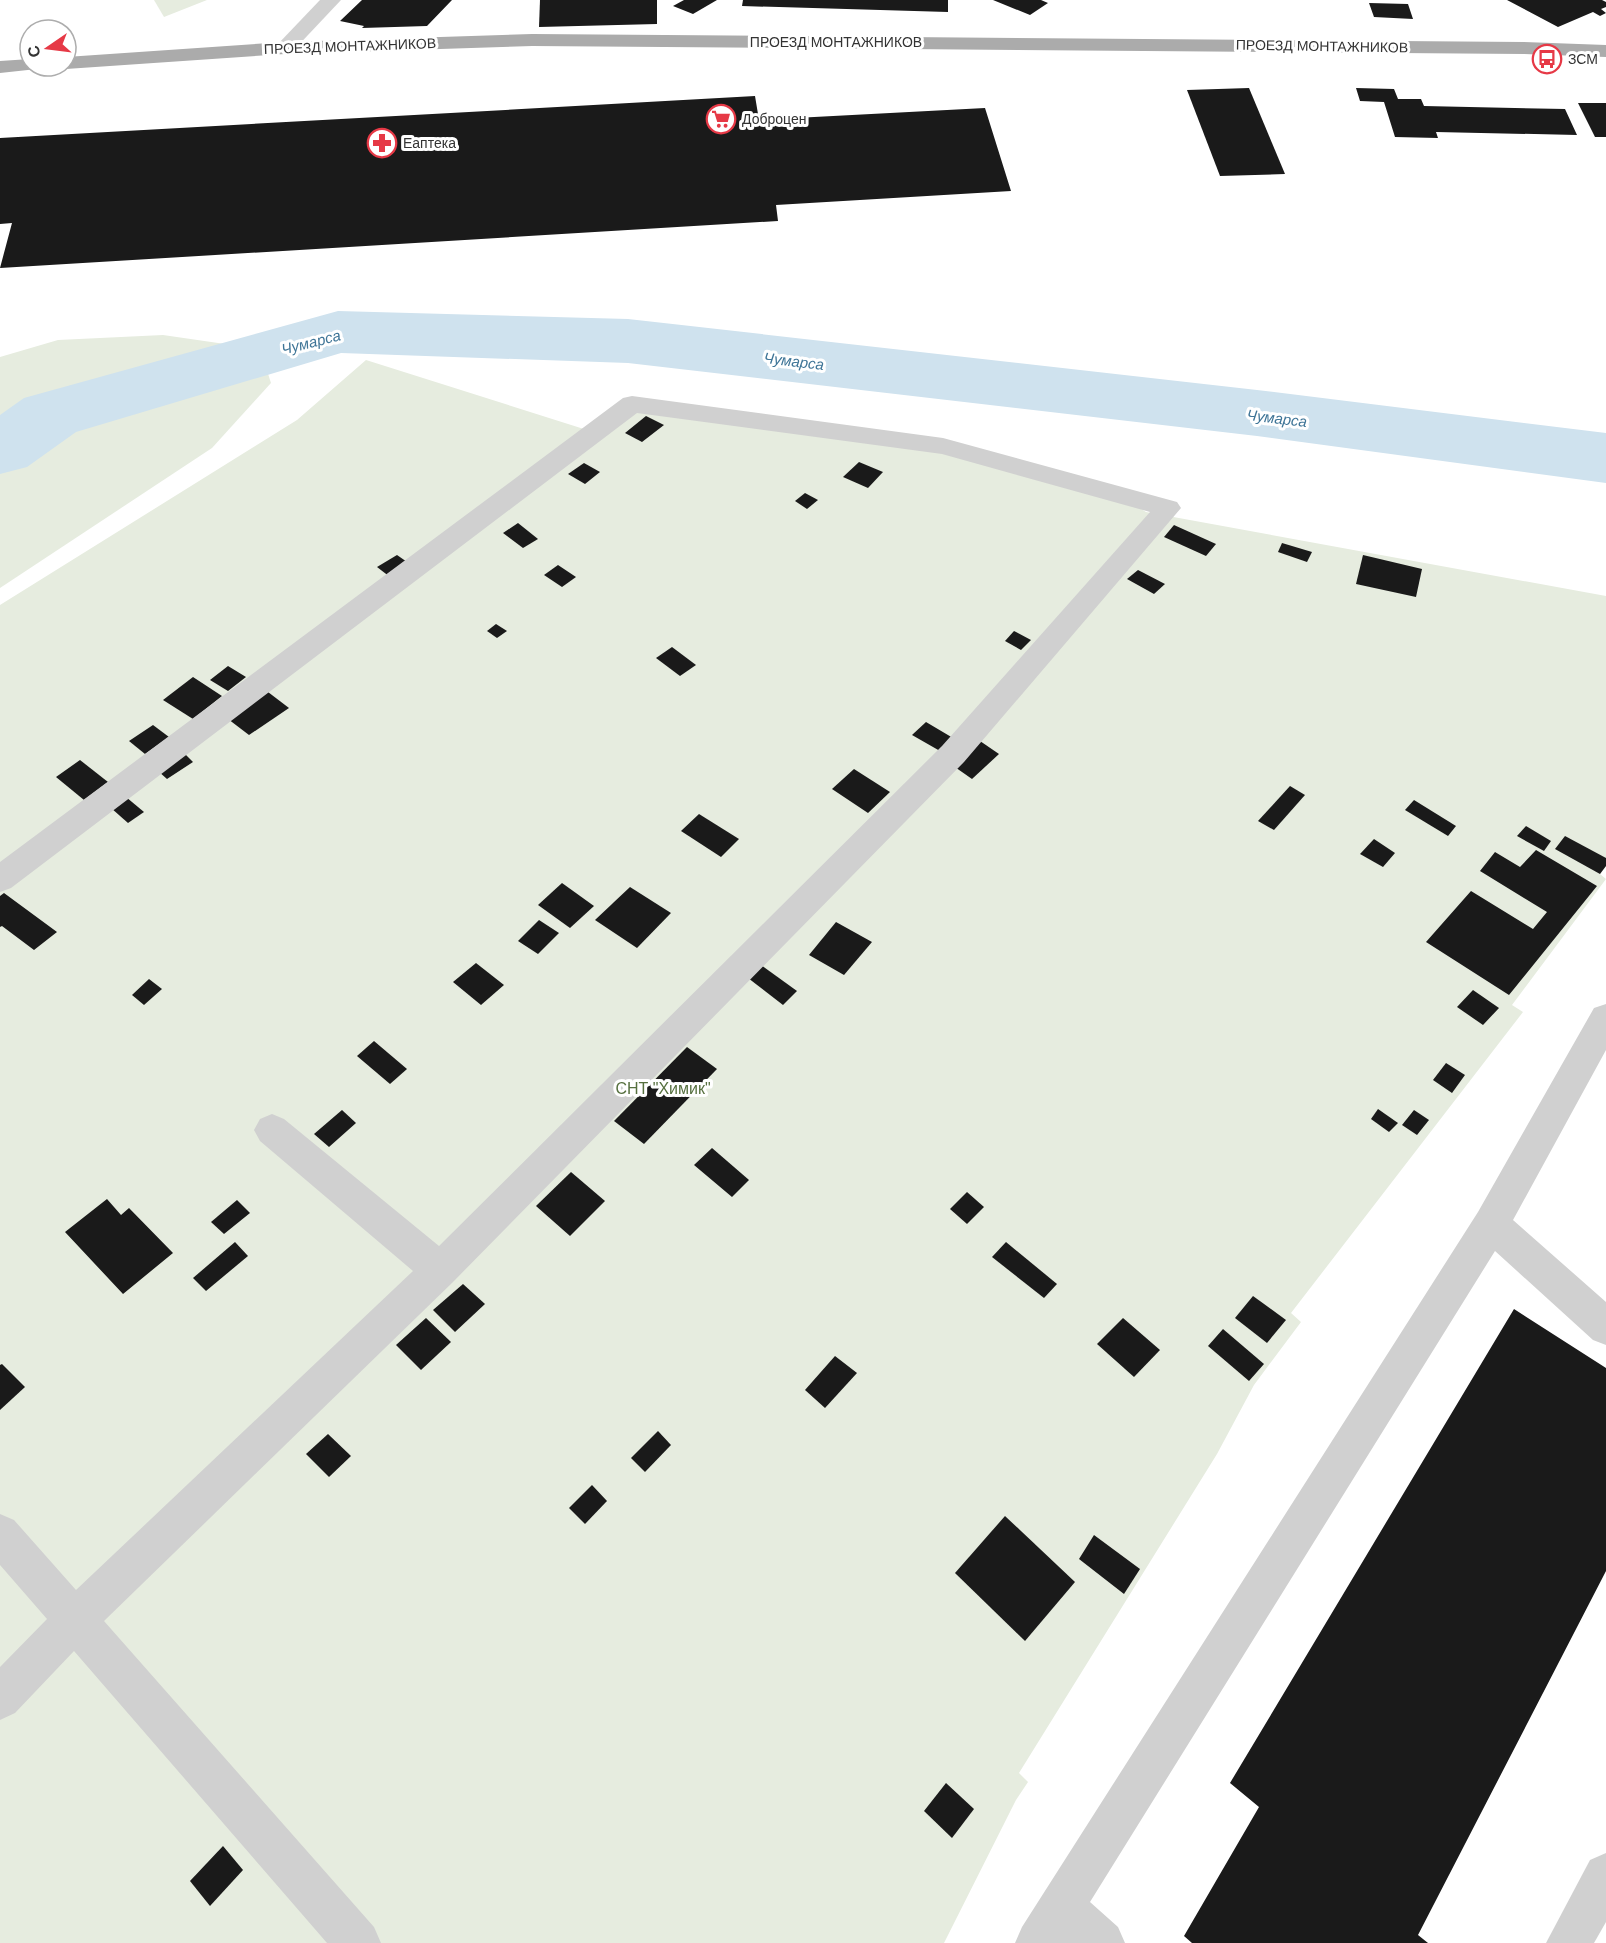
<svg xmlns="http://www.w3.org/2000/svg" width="1606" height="1943" font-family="Arial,sans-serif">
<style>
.green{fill:#e6ecdf}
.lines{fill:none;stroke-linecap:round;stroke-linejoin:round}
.river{fill:#cfe2ee;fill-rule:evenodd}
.building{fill:#1a1a1a}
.minor{fill:#d0d0d0;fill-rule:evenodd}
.major{fill:#ababab;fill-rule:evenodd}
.labels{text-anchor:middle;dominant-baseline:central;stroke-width:6;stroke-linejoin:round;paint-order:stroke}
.far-street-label{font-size:14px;fill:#333;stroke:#fff}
.far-poi-label{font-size:14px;fill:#333;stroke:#fff;text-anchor:start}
.far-water-label{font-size:15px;font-style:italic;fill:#3f7597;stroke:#fff}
.park-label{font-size:16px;fill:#56703f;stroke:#fff}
</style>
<rect width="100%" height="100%" fill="#fff"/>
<g class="green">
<path d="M154,0H207L164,17Z"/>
<path d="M163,335L260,349L271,383L212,448L0,588V357L58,340Z"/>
<path d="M366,360L587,430L619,406L963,456L1125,499L1146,512L1606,596V866L1600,874L1606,879L1512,1005L1523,1012L1291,1313L1301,1322L1254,1385L1217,1454L1019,1773L1028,1782L1016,1800L944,1943H0V605L297,420Z"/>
</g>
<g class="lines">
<path class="river" d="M338,311L628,319L1257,390L1606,433V483L1257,436L628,363L341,353L76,432L27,467L0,474V415L24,398Z"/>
</g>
<g class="building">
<path d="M362,0H452L427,26L362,28L364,26L340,21Z"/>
<path d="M540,0H657V24L539,27Z"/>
<path d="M684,0H717L693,14L673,6Z"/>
<path d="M743,0H948V12L742,6Z"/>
<path d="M993,0H1041L1048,3L1030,15Z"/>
<path d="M1507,0H1602L1606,2V7L1601,9L1606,13L1600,16L1593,12L1558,27Z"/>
<path d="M1369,3L1408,4L1413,19L1374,17Z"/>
<path d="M1249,88L1285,174L1220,176L1187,90Z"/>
<path d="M1356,88L1394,89L1398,99H1421L1424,106L1565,109L1577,135L1436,132L1438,138L1395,137L1384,102L1360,101Z"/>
<path d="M755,96L759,120L985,108L1011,191L776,205L778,221L0,268L12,223L0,224V138Z"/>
<path d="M1578,103H1606V137H1595Z"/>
<path d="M646,416L664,425L642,442L625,433Z"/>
<path d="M859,462L883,472L868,488L843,477Z"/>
<path d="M584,463L600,472L585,484L568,474Z"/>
<path d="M805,493L818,500L807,509L795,501Z"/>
<path d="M518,523L538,539L523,548L503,533Z"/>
<path d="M1174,525L1216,544L1206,556L1164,537Z"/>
<path d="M1282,543L1312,552L1307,562L1278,552Z"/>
<path d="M397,555L410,564L390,577L377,567Z"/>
<path d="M1363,555L1422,569L1416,597L1356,584Z"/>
<path d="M558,565L576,577L562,587L544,575Z"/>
<path d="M1138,570L1165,584L1154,594L1127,579Z"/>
<path d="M496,624L507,631L497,638L487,631Z"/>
<path d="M1014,631L1031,640L1021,650L1005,641Z"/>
<path d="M672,647L696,665L680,676L656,658Z"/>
<path d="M228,666L246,677L228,691L210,680Z"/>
<path d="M193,677L222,696L193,719L163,700Z"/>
<path d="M268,692L289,708L249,735L228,719Z"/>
<path d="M926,722L953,738L940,751L912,735Z"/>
<path d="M153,725L169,737L145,754L129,741Z"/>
<path d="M980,741L999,754L972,779L952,765Z"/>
<path d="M185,754L193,762L167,779L158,771Z"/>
<path d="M80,760L108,782L84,800L56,777Z"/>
<path d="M854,769L890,792L868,813L832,789Z"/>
<path d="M1290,786L1305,795L1274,830L1258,821Z"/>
<path d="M126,797L144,812L128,823L111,808Z"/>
<path d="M1414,800L1456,826L1448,836L1405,810Z"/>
<path d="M699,814L739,839L721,857L681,831Z"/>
<path d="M1526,826L1551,841L1544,851L1517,836Z"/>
<path d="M1565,836L1606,858V866L1600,874L1555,849Z"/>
<path d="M1374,839L1395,853L1383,867L1360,854Z"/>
<path d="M1536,850L1597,886L1509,995L1426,942L1471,891L1533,929L1547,912L1480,871L1495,852L1520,867Z"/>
<path d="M562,883L594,906L570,928L538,905Z"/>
<path d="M630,887L671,913L637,948L595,920Z"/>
<path d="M4,893L57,932L34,950L2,926L0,927V896Z"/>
<path d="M539,920L559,933L538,954L518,941Z"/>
<path d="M836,922L872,942L844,975L809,955Z"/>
<path d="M476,963L504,985L481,1005L453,982Z"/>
<path d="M761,965L797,991L783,1005L748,978Z"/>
<path d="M149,979L162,989L144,1005L132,995Z"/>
<path d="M1473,990L1499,1008L1483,1025L1457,1007Z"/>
<path d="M374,1041L407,1069L390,1084L357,1056Z"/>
<path d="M687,1047L717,1069L644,1144L614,1121Z"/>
<path d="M1446,1063L1465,1075L1452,1093L1433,1080Z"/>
<path d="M1378,1109L1398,1123L1389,1132L1371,1119Z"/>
<path d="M342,1110L356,1123L329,1147L314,1134Z"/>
<path d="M1414,1110L1429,1120L1417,1135L1402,1125Z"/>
<path d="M712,1148L749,1180L732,1197L694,1165Z"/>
<path d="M571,1172L605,1201L570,1236L536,1206Z"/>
<path d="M967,1192L984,1207L967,1224L950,1209Z"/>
<path d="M107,1199L121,1215L129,1208L173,1253L123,1294L65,1232Z"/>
<path d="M237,1200L250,1213L224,1234L211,1222Z"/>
<path d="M235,1242L248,1256L206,1291L193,1278Z"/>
<path d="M1006,1242L1057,1284L1044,1298L992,1257Z"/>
<path d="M463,1284L485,1304L455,1332L433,1310Z"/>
<path d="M1253,1296L1286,1320L1267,1343L1235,1318Z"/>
<path d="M1514,1309L1606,1368V1571L1418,1935L1428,1943H1192L1184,1936L1259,1807L1230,1783Z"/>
<path d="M426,1318L451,1342L421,1370L396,1345Z"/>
<path d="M1123,1318L1160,1350L1134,1377L1097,1344Z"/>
<path d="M1223,1329L1264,1364L1249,1381L1208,1346Z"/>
<path d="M835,1356L857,1373L825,1408L805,1390Z"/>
<path d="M2,1364L25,1387L0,1410V1365Z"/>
<path d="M658,1431L671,1445L645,1472L631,1458Z"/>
<path d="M328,1434L351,1456L329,1477L306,1454Z"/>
<path d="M592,1485L607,1501L585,1524L569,1508Z"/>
<path d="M1005,1516L1075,1582L1025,1641L955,1573Z"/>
<path d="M1094,1535L1140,1569L1124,1594L1079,1559Z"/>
<path d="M946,1783L974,1809L952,1838L924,1811Z"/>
<path d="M223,1846L243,1870L210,1906L190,1881Z"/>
</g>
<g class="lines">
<g class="minor">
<path d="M320,0H341L292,52H278L275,48L278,44Z"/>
<path d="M632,396L943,438L1177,502L1181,508L964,762L453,1282L104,1621L374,1927L381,1943H327L74,1651L15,1713L0,1720V1667L47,1619L0,1565V1514L14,1520L76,1590L413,1271L260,1141L254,1130L260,1119L272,1114L284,1119L439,1246L942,746L1150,512L942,454L637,413L11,888L0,892V862L623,398Z"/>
<path d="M1606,1004V1050L1513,1220L1606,1302V1345L1593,1340L1495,1251L1090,1902L1118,1927L1125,1943H1015L1022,1927L1478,1212L1594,1008Z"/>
<path d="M1606,1853V1922L1594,1943H1546L1590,1860Z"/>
</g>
<g class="major">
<path d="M532,34L1524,42L1606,45V57L1524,54L532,46L285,54L66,69L58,66H66V57L285,42Z"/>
<path d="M30,59V66H40L37,69L0,73V61Z"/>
</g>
</g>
<defs>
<g id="bus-ring" transform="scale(1.5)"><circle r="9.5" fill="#fff" stroke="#e63946" stroke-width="1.5"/><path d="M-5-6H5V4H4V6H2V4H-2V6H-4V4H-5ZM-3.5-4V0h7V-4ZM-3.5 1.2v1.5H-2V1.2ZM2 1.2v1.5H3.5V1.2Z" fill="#e63946"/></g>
<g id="supermarket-ring" transform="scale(1.5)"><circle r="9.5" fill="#fff" stroke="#e63946" stroke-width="1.5"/><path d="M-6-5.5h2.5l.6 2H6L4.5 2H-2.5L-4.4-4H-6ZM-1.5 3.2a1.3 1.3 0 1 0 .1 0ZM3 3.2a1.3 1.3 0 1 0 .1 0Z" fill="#e63946"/></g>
<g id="pharmacy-ring" transform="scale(1.5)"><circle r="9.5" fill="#fff" stroke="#e63946" stroke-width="1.5"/><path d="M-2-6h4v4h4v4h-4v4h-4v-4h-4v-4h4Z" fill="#e63946"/></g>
</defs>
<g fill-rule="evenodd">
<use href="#bus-ring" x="1547" y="59"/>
<use href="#supermarket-ring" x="721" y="119"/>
<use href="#pharmacy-ring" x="382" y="143"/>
</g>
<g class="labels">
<g class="far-street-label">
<text x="836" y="42">ПРОЕЗД МОНТАЖНИКОВ</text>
<text transform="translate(350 46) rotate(-2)">ПРОЕЗД МОНТАЖНИКОВ</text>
<text transform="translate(1322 46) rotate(1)">ПРОЕЗД МОНТАЖНИКОВ</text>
</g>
<g class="far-poi-label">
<text x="1568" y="59">ЗСМ</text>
<text x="742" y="119">Доброцен</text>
<text x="403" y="143">Еаптека</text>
</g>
<g class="far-water-label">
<text transform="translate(311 342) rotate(-14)">Чумарса</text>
<text transform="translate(794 361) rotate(7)">Чумарса</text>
<text transform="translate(1277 418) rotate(7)">Чумарса</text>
</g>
<g class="park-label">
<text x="663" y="1088">СНТ "Химик"</text>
</g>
</g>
<g transform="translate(48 48) rotate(256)"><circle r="28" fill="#ffffff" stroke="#adadad" stroke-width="1.5"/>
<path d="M0-4.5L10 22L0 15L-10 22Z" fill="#e63946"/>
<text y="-9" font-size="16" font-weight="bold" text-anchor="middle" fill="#333333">С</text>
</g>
</svg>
